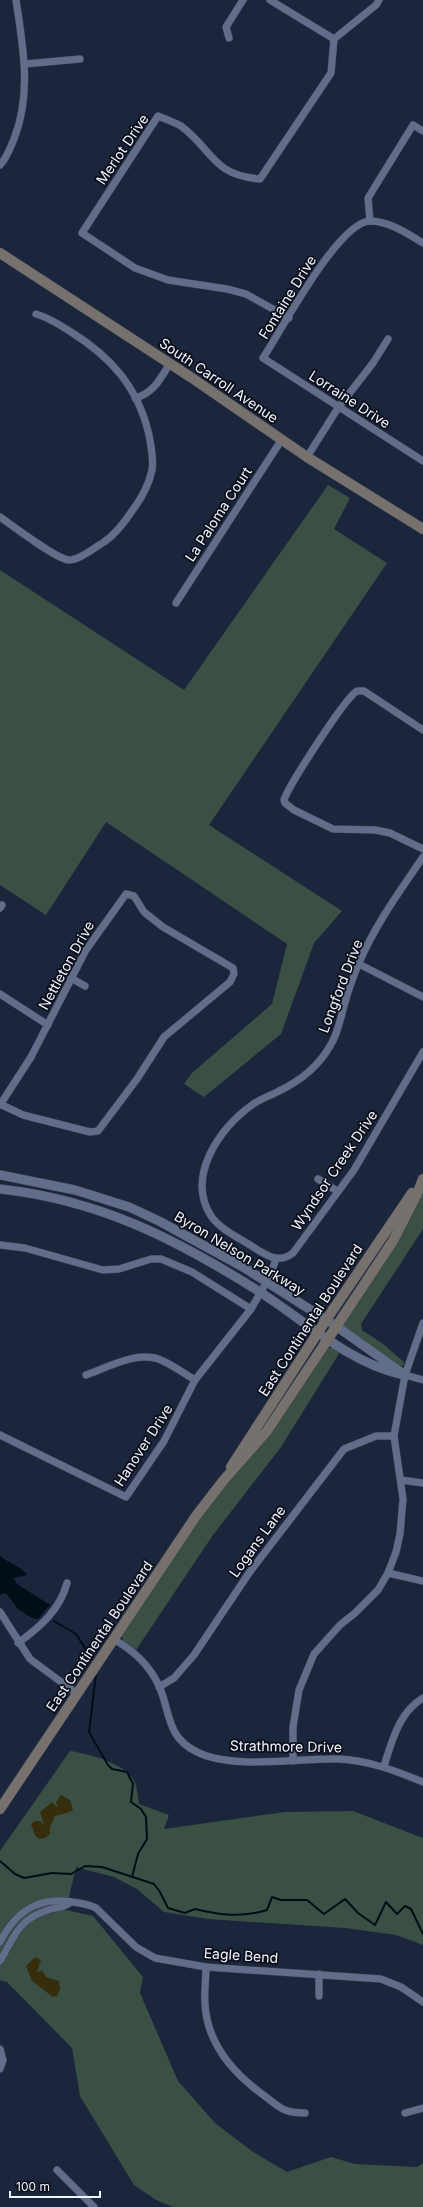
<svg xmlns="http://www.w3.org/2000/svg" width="423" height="2207" font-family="Inter,sans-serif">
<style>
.green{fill:#3b5044}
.sand{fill:#352d0c}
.water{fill:#000f17}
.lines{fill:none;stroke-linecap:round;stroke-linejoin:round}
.stream{stroke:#000f17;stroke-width:2}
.minor-casing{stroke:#394152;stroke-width:8}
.tertiary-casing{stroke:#394152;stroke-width:10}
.secondary-casing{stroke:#394152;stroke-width:11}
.minor{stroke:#626e89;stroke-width:7}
.tertiary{stroke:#626e89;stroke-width:9}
.secondary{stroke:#76716d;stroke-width:10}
.labels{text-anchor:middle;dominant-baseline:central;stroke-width:3.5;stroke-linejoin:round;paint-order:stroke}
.street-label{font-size:14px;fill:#f0f4fe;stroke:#0a0f19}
</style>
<rect width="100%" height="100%" fill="#1b253c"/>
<g class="green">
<path d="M328,485L350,498L334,529L387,563L209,825L342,911L314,943L281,1034L204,1097L184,1084L192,1073L272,1004L287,944L106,822L46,915L0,885V570L184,690Z"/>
<path d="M423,1192V1229L361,1324L362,1330L383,1344L404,1362V1365L398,1367L342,1329L343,1322Z"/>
<path d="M328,1348H333L340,1352L281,1447L213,1535L136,1650L123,1641L122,1635L219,1491Z"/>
<path d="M70,1751C89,1754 127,1763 135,1783C137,1789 138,1797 139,1804L169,1815L164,1829L285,1812L353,1811L423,1838V1945L396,1935L345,1928L208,1919L164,1912L137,1889L114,1877L76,1867L66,1910L93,1916L143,1977L140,1993L178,2081L215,2123L253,2152L287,2172L331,2157L355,2164L417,2167L423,2163V2207H173L156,2200L134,2185L80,2096L72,2048L7,1982L0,1980V1851Z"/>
</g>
<g class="sand">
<path d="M61,1795L70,1800L73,1809L70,1812L55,1816L50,1827V1834L45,1838L39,1839L35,1835L31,1824L35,1821H40L44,1825L40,1812L52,1802L58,1808L56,1802Z"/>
<path d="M35,1957L41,1960L37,1972L42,1970L46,1977L59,1981L60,1989L57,1996L53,1997L32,1981L26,1966Z"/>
</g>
<path class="water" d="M0,1556C8,1563 21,1566 27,1575L14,1578L17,1584L50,1605L38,1619L32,1618L18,1609L6,1593L0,1595Z"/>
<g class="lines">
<g class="stream">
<path d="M54,1621L76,1634L92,1659"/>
<path d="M96,1674L89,1732L108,1765L112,1769L127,1772L133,1784L131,1802L141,1809L146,1817L147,1839L138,1854L132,1877"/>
<path d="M0,1861L15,1874L24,1878L52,1873L71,1874L85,1866L102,1867L154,1884L160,1892L168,1908L185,1913L195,1909C220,1915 242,1918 267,1910L272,1897L281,1900H307L324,1914L345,1899L358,1913L375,1925L386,1902L397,1914L405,1906L411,1909L423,1934"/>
</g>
<g class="minor-casing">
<g id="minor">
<path d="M270,0L334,39"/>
<path d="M229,38L226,27L243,0"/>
<path d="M25,64L80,59"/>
<path d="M0,165C7,158 10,148 14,139C32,93 23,47 16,0"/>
<path d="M370,221L368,198L413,125L423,131"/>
<path d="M423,243C408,234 389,221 370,221C338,222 281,331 263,358L423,461"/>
<path d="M289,318L246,294L227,289L168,280L135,268L82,233L158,116C165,119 174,122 181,126C214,151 212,175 260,179L331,73L334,39L376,5L379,0"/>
<path d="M135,398C153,394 161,378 170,363"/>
<path d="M307,457L338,408L373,363L388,339"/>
<path d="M0,517C13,526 56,559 69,560C80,560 95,547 104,542C116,534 124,523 132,511C141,499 149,485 152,470C154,458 151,447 149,435C138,387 111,357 71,332C60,325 50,318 36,314"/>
<path d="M176,603L282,439"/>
<path d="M423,730L364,691H357C345,698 289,785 284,800L285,803L294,810L333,829L375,830L390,833L423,849"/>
<path d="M423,857C400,891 375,925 359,963C353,977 348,991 344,1006C340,1020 338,1034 330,1046C318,1067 300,1081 279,1091C270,1096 260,1099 252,1105C219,1128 186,1177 211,1216C220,1229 237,1237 250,1245C264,1254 278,1265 293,1253L354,1170L423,1052"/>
<path d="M0,908L2,905"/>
<path d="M359,964L423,997"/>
<path d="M71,978L85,986"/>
<path d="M0,994L48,1025"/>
<path d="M0,1105L31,1057L86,950L126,894L134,896L144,912L163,927L233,968L234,974L230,982L164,1037L137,1079L98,1131L90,1132L23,1115L0,1104"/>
<path d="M318,1179L337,1191"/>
<path d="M0,1245L25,1248L103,1270L119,1269L151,1259H161L192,1272L251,1309"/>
<path d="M86,1375C109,1367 140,1349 163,1361C174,1366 185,1374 195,1380"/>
<path d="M405,1375L423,1380"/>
<path d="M0,1435L126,1497L164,1441L195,1380L251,1309L270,1276L276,1259"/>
<path d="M401,1480L423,1483"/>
<path d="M388,1573L423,1581"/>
<path d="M0,1612L30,1659L76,1693"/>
<path d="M113,1639C133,1650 150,1666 159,1686C171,1713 166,1737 197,1752C234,1770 298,1758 338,1759C368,1760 396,1771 423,1782"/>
<path d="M18,1643C40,1627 60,1610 67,1583"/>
<path d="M159,1687L174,1678L194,1655L249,1573L344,1449L376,1436H394"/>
<path d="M293,1761V1727L299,1690L314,1654L340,1625L355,1613L378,1590L388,1573L396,1552L400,1534L403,1499L394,1436L405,1375L423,1323"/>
<path d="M384,1766C392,1741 399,1712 423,1698"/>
<path d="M0,1942C15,1912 39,1896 72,1902C81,1903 88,1904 96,1908L136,1947L155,1958L206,1967L381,1979L401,1987L423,2002"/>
<path d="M0,1961C14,1938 17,1921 45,1911C56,1906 61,1910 71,1902"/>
<path d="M206,1967C206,1979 204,1992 205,2004C207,2042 232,2072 262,2094C280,2107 282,2113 305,2113"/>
<path d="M319,1974V1996"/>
<path d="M0,2049L3,2060L0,2069"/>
<path d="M405,2113L423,2108"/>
<path d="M57,2170L94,2207"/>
</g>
</g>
<g class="tertiary-casing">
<g id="tertiary">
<path d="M0,1175L75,1190L129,1207L159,1221L243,1267L336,1326L405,1375"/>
<path d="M0,1189C100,1200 176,1239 260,1292C305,1321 348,1362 400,1374"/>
</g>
</g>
<g class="secondary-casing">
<g id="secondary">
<path d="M0,253L192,378L307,457L423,529"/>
<path d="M231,1467L326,1320L412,1193"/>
<path d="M0,1809L196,1516L223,1481L267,1431L393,1241L417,1194L423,1179"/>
</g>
</g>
<use href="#minor" class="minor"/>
<use href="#tertiary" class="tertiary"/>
<use href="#secondary" class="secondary"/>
</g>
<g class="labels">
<g class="street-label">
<text transform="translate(122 149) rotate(-56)">Merlot Drive</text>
<text transform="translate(287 297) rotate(-58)">Fontaine Drive</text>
<text transform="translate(219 380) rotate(34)">South Carroll Avenue</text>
<text transform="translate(350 399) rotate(33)">Lorraine Drive</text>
<text transform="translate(218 514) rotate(-57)">La Paloma Court</text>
<text transform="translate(66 965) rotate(-61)">Nettleton Drive</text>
<text transform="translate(340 986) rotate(-69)">Longford Drive</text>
<text transform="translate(334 1170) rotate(-56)">Wyndsor Creek Drive</text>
<text transform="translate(240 1253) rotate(31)">Byron Nelson Parkway</text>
<text transform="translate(310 1320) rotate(-57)">East Continental Boulevard</text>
<text transform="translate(143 1445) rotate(-57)">Hanover Drive</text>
<text transform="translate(257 1541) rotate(-54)">Logans Lane</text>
<text transform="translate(99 1636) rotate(-56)">East Continental Boulevard</text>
<text transform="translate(286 1746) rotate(1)">Strathmore Drive</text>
<text transform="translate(241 1955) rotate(4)">Eagle Bend</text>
</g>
</g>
<path d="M10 2191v6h90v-6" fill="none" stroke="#f0f4fe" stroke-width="2"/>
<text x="16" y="2191" font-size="12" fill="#f0f4fe" stroke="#0a0f19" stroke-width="3" paint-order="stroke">100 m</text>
</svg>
